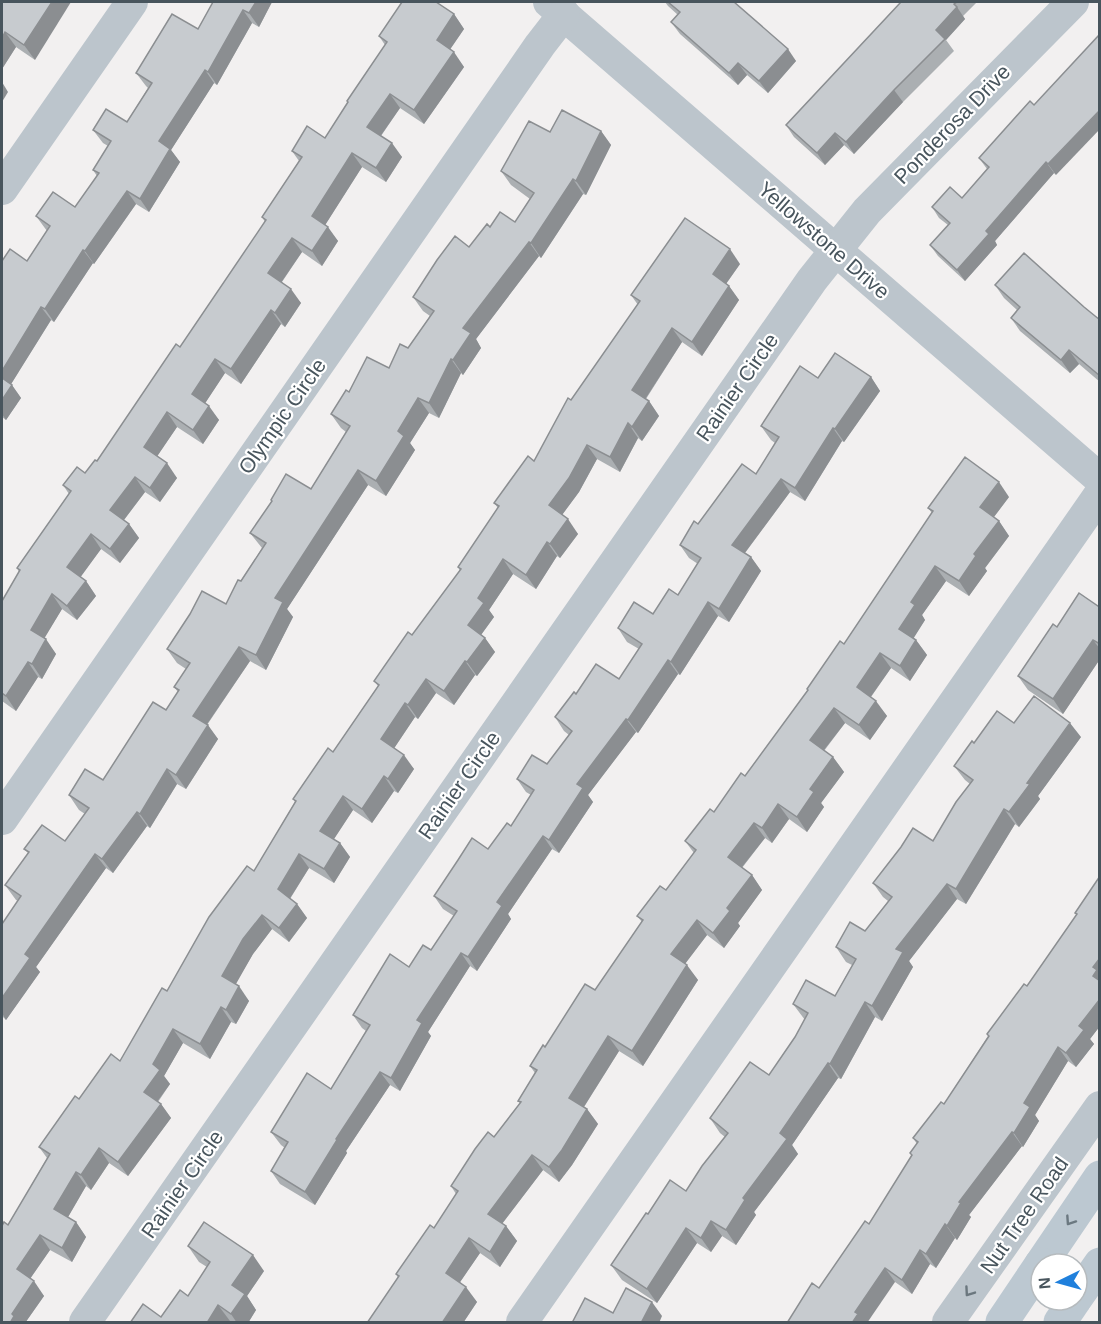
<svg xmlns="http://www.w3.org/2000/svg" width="1101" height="1324" font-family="Helvetica,sans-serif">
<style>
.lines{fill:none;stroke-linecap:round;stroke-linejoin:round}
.minor{stroke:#bcc5cc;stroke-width:32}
.secondary{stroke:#bcc8d1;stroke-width:33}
.wall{fill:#abafb2}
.shaded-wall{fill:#8b8e91}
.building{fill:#c7cbcf;stroke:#8b8e91;stroke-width:1.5}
.oneway{stroke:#6b7880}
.oneway2{stroke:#6b777e}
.labels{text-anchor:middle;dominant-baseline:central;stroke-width:4.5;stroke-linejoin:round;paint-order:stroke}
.street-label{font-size:21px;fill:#48555d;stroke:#fff}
</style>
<rect width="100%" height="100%" fill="#f2f0f0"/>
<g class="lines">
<g class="minor">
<path d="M549,2L1100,479"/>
<path d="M2,189L132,2"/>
<path d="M2,819L540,45L564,14"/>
<path d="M85,1322L812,280L867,211L1073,2"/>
<path d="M522,1322L1100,494"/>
<path d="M948,1322L1100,1107"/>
</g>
<g class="secondary">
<path d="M1041,1264L1100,1177"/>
<path d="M1077,1297L1100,1264"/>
<path d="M1002,1322L1041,1264"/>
<path d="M1060,1322L1075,1300"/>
</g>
</g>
<g class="wall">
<path d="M2,2L35,60L16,47L2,69Z"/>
<path d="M213,2H272L259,27L252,23L217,85L214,83L171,150L180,162L149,212L136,204L94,264L93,263L54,322L51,320L11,384L21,398L6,420L2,417V261H27L47,231L36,216L75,207L97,176L93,170L108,146L103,143L93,130L127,122L148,88L146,86L136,73L198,29Z"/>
<path d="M665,2H734L796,61L768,93L747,75L738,85L680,34L671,22L678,15L668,6Z"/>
<path d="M901,2H977L963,16L965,19L946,40L954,51L903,102L854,154L844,145L825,165L794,137L786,125Z"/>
<path d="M454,14L464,29L450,49L464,67L424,124L400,108L381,136L402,157L386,182L362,167L325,225L338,241L322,266L302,252L282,282L301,303L285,327L281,324L241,384L225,373L205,403L219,420L203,444L177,427L157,456L177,478L160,502L145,492L124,520L129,524L139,538L120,563L101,549L80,577L86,581L96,596L77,620L62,609L44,638L56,654L42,679L38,677L16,711L2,701V601L19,572L17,568L69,494L63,485L85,473L97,461L180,347L265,222L262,217L299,161L292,151L325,138L348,102L347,101L385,45L379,36Z"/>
<path d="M1030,101L1056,175L1054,173L995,241L997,245L965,281L938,256L930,245L948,225L939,218L932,207L962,198L987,169L979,158Z"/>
<path d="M601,131L611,145L586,195L583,194L541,258L539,256L476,339L481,348L463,375L461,373L439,418L429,413L410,443L415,450L386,496L368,485L287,609L293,617L266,670L250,661L207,725L218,739L186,789L177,784L150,828L147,826L113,873L106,868L36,967L40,972L6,1020L2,1016V924L18,901L16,900L5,885L28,853L24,849L65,841L85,814L79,810L69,795L103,780L166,710L178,692L174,687L186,669L177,663L167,649L226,604L262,548L250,533L272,501L271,500L311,489L346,432L341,428L331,414L349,392L389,368L408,348L430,316L423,311L413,297L469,247L490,227L515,222L530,199L511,185L501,171L550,132Z"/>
<path d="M740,264L726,284L729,286L739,300L702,356L682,342L646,399L649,401L659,416L642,441L638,438L620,472L597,459L579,492L562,515L578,534L560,558L557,556L536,589L513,574L489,610L494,617L481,635L485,638L495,652L477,676L475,675L454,705L436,693L418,719L415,717L394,748L414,769L398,793L394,791L372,823L353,810L334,839L340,843L350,857L334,883L309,868L290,899L297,904L307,918L289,942L272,929L253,954L235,984L249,1001L236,1024L231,1022L210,1059L183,1043L164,1076L170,1084L158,1102L161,1104L171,1118L128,1176L109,1163L91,1190L86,1186L68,1217L76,1222L86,1237L72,1262L50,1250L30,1279L44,1296L25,1323H2L8,1225L47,1158L39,1147L79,1099L120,1061L167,991L254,871L295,802L293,799L333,752L378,686L374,681L412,635L460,571L458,567L498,508L494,503L534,461L571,400L638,305L631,295Z"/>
<path d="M995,285L1084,307L1100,320V382L1079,364L1070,373L1020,331L1011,318L1017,310L1004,298Z"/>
<path d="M871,377L880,391L844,442L842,441L805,501L790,492L745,553L751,557L761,571L729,622L718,616L680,675L678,674L638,733L636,732L588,795L593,802L559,853L552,849L508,914L511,919L477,971L470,966L428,1032L431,1036L400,1091L390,1085L346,1151L347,1153L315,1205L280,1184L271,1171L285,1148L281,1145L271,1132L331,1089L366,1031L362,1028L353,1015L409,967L431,950L454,916L443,909L434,896L488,849L511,826L531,795L526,792L517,779L547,764L569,735L564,731L555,717L576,694L619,679L639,649L627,642L618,628L653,614L678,595L698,564L689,558L680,545L698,524L756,474L775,443L771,440L761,426L818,378Z"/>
<path d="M1009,497L994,517L999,521L1009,536L985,568L987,571L969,596L946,581L922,615L925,620L913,638L916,640L927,655L910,681L891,668L871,697L887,716L870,740L845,723L824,751L833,757L844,772L821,803L824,807L807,832L789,819L772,843L765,838L742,868L752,875L762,890L738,923L740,926L724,948L707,935L685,964L698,980L643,1066L619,1051L584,1107L587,1109L598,1124L572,1165L559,1182L543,1170L502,1224L506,1226L517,1241L500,1267L480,1253L460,1282L477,1302L463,1323H367L398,1278L396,1274L434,1228L456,1194L451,1186L494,1137L520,1103L518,1101L535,1073L530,1066L545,1047L595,990L642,922L637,916L666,890L694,853L685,841L714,812L745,776L844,644L932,513L928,508Z"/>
<path d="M1100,604V659L1063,714L1028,690L1018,676L1057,627L1098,606Z"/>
<path d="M1014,723L1081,737L1038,796L1040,799L1019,827L1015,824L966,904L957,899L909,961L913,967L882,1021L875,1017L841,1079L838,1078L792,1145L798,1154L754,1212L756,1215L736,1245L722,1236L711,1252L697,1243L657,1303L622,1280L611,1265L648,1214L686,1191L725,1137L720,1133L710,1118L769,1075L795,1037L805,1020L793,1004L835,996L852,965L846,962L836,947L865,931L888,901L883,897L873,883L933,841L970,784L965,780L954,766L974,743Z"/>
<path d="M1100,876V1026L1090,1039L1094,1044L1076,1067L1068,1061L1035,1115L1039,1121L1023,1147L1022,1146L969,1215L971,1217L957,1240L955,1238L936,1268L930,1264L912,1294L895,1282L819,1288L869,1224L912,1156L910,1153L917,1144L913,1138L944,1104L988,1036L987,1034L1027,986L1077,914L1075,913Z"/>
<path d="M188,1246L264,1271L247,1296L256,1310L248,1323H231L230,1321L229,1323H130L161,1317L188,1296L207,1267L199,1262Z"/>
</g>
<g class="shaded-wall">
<path d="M52,2H71L35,60L24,45Z"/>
<path d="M256,2H272L259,27L249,13Z"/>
<path d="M957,7L965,19L946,40L936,30Z"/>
<path d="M243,10L252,23L217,85L208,72Z"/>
<path d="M454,14L464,29L447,54L437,40Z"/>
<path d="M5,32L16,47L2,69V38Z"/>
<path d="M788,49L796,61L768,93L759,81Z"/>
<path d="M454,52L464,67L424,124L414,110Z"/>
<path d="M738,63L747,75L738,85L729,73Z"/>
<path d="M205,70L214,83L171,150L180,162L149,212L140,199L159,141Z"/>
<path d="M2,82L8,92L2,102Z"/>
<path d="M894,90L903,102L854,154L846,142Z"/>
<path d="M390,94L400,108L377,141L367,127Z"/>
<path d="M1100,110V129L1056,175L1048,164Z"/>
<path d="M601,131L611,145L586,195L576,181Z"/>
<path d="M835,133L844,145L825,165L817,153Z"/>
<path d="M392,143L402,157L386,182L376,168Z"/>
<path d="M352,153L362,167L322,230L312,216Z"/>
<path d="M1046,162L1054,173L995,241L997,245L965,281L957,270L986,231Z"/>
<path d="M573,179L583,194L541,258L531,243Z"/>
<path d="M127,191L136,204L94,264L85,251Z"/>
<path d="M328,227L338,241L322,266L312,251Z"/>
<path d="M292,238L302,252L278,287L268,273Z"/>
<path d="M529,242L539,256L476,339L481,348L463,375L453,360L463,328Z"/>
<path d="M730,249L740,264L723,288L713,274Z"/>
<path d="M83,250L93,263L54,322L45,309Z"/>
<path d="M729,286L739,300L702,356L692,342Z"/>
<path d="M291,289L301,303L285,327L275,313Z"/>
<path d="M41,307L51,320L8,389L2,381V371Z"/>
<path d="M271,310L281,324L241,384L231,369Z"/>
<path d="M672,328L682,342L642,404L632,390Z"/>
<path d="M1069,350L1079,364L1070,373L1061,360Z"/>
<path d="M215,359L225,373L202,408L192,394Z"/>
<path d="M451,359L461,373L439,418L429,403Z"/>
<path d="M871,377L880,391L844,442L835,429Z"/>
<path d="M12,385L21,398L6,420L2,414V400Z"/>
<path d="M418,398L429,413L410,443L415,450L386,496L376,481L398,431Z"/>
<path d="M649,401L659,416L642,441L632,427Z"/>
<path d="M209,406L219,420L203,444L193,430Z"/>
<path d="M167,412L177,427L154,461L144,447Z"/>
<path d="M628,423L638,438L620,472L610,457Z"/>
<path d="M833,428L842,441L805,501L795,488Z"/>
<path d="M587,445L597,459L579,492L559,519L549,505Z"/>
<path d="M167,463L177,478L160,502L150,488Z"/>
<path d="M358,470L368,485L287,609L293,617L266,670L256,655L275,598Z"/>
<path d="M135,477L145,492L120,525L110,510Z"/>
<path d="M781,479L790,492L741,558L732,545Z"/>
<path d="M999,482L1009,497L990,522L980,507Z"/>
<path d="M568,519L578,534L560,558L550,544Z"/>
<path d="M999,521L1009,536L985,568L987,571L969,596L959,581L974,554Z"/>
<path d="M129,524L139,538L120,563L110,549Z"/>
<path d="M91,534L101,549L77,582L67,567Z"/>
<path d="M547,542L557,556L536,589L526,575Z"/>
<path d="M751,557L761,571L729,622L719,609Z"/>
<path d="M503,559L513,574L489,610L494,617L478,639L468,625L478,598Z"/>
<path d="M935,566L946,581L922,615L925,620L910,644L899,629L911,602Z"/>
<path d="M86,581L96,596L77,620L67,606Z"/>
<path d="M52,594L62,609L41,644L31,630Z"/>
<path d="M708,602L718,616L680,675L671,662Z"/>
<path d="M485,638L495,652L477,676L467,662Z"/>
<path d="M46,639L56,654L42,679L32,664Z"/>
<path d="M916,640L927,655L910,681L900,666Z"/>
<path d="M1093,640L1100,649V659L1063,714L1053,699Z"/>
<path d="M239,647L250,661L203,730L193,716Z"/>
<path d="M880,653L891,668L867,702L857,687Z"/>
<path d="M668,660L678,674L638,733L628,720Z"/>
<path d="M465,661L475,675L454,705L444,691Z"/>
<path d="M28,662L38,677L16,711L6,696Z"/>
<path d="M426,679L436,693L418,719L408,705Z"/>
<path d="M876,701L887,716L870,740L859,725Z"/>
<path d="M405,703L415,717L391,753L381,739Z"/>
<path d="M834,708L845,723L820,755L810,740Z"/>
<path d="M626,719L636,732L588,795L593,802L559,853L549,840L577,784Z"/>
<path d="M1070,723L1081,737L1038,796L1040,799L1019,827L1009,812L1027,783Z"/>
<path d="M208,725L218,739L186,789L176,775Z"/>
<path d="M404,755L414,769L398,793L388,779Z"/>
<path d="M833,757L844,772L821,803L824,807L807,832L797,817L810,789Z"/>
<path d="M167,769L177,784L150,828L140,814Z"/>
<path d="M384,776L394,791L372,823L362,809Z"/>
<path d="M343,796L353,810L330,845L320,831Z"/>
<path d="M778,804L789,819L772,843L762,828Z"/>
<path d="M1004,809L1015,824L966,904L956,889Z"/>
<path d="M137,812L147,826L113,873L102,859Z"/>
<path d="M754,823L765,838L738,872L728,857Z"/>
<path d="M543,836L552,849L508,914L511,919L477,971L468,957L497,902Z"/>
<path d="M340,843L350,857L334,883L324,869Z"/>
<path d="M95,854L106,868L36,967L40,972L6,1020L2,1013V998L25,954Z"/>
<path d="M299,854L309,868L287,903L278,889Z"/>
<path d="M752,875L762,890L738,923L740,926L724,948L713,933L727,908Z"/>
<path d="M947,884L957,899L909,961L913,967L882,1021L872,1006L896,949Z"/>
<path d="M297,904L307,918L289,942L279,928Z"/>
<path d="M262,915L272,929L253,954L232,991L222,976L243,939Z"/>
<path d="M697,920L707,935L681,969L671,954Z"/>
<path d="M461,953L470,966L428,1032L431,1036L400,1091L391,1078L417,1020Z"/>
<path d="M1100,958V985L1093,976V967Z"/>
<path d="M687,965L698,980L643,1066L632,1051Z"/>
<path d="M239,986L249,1001L236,1024L226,1010Z"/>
<path d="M1100,999V1026L1090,1039L1094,1044L1076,1067L1066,1053L1079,1026Z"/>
<path d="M865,1002L875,1017L841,1079L830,1064Z"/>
<path d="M221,1007L231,1022L210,1059L200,1044Z"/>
<path d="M173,1029L183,1043L164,1076L170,1084L154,1106L144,1092L153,1064Z"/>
<path d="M608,1036L619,1051L580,1113L569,1098Z"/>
<path d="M1058,1047L1068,1061L1035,1115L1039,1121L1023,1147L1014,1133L1024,1103Z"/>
<path d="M828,1063L838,1078L792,1145L798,1154L754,1212L756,1215L736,1245L726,1230L743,1198L780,1133Z"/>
<path d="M380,1072L390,1085L346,1151L347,1153L315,1205L305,1192L336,1139Z"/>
<path d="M161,1104L171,1118L128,1176L118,1162Z"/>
<path d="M587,1109L598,1124L572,1165L559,1182L549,1167Z"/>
<path d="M1012,1132L1022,1146L969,1215L971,1217L957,1240L947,1226L959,1202Z"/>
<path d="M99,1148L109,1163L91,1190L81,1175Z"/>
<path d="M532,1155L543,1170L498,1229L488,1214Z"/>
<path d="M76,1172L86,1186L64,1224L54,1209Z"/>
<path d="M711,1221L722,1236L711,1252L701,1238Z"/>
<path d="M76,1222L86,1237L72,1262L62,1248Z"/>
<path d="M945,1224L955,1238L936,1268L926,1254Z"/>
<path d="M506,1226L517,1241L500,1267L490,1252Z"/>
<path d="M686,1228L697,1243L657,1303L647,1289Z"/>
<path d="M40,1235L50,1250L27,1283L17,1269Z"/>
<path d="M469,1238L480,1253L456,1288L446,1273Z"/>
<path d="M920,1250L930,1264L912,1294L902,1280Z"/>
<path d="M253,1255L264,1271L247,1296L256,1310L248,1323H237L231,1314L232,1285Z"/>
<path d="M885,1268L895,1282L867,1323H852L855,1312Z"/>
<path d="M34,1281L44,1296L25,1323H10L12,1314Z"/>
<path d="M466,1287L477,1302L463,1323H442Z"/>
<path d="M652,1302L662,1316L659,1323H641Z"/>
<path d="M218,1305L230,1321L229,1323H207Z"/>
</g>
<g class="building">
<path d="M2,2H52L24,45L5,32L2,38Z"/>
<path d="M213,2H256L249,13L243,10L208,72L205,70L159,141L170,149L140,199L127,191L85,251L83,250L45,309L41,307L2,371V261L10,249L27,261L50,226L36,216L53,192L75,207L99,173L93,170L111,141L93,130L106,109L127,122L152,83L136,73L172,14L198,29Z"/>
<path d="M402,2H436L454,14L437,40L454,52L414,110L390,94L367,127L392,143L376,168L352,153L312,216L328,227L312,251L292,238L268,273L291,289L275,313L271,310L231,369L215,359L192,394L209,406L193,430L167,412L144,447L167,463L150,488L135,477L110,510L129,524L110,549L91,534L67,567L86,581L67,606L52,594L31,630L46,639L32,664L28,662L6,696L2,693V601L20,570L17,568L71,491L63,485L77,467L85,473L95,460L97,461L176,344L180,347L266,220L262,217L302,157L292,151L307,126L325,138L348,102L347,101L387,42L379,36Z"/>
<path d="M668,2H734L788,49L759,81L738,63L729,73L671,22L680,12Z"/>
<path d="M901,2H957L954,4L957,7L936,30L945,39L894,90L846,142L835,133L817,153L786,125Z"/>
<path d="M1100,34V110L1048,164L1046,162L986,231L989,234L957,270L930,245L950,223L932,207L950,187L962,198L989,167L979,158L1030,101L1034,105Z"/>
<path d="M562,110L601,131L576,181L573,179L531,243L529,242L463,328L471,333L453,360L451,359L429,403L418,398L398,431L404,436L376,481L358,470L275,598L283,602L256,655L239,647L193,716L208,725L176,775L167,769L140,814L137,812L102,859L95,854L25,954L30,958L2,998V924L21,896L5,885L29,852L24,849L42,825L65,841L89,808L69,795L85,769L103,780L153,702L166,710L179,690L174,687L190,663L167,649L190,614L202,591L226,604L238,580L241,581L266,543L250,533L272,501L271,500L286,474L311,489L350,426L331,414L346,390L349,392L367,357L389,368L400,344L408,348L434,311L413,297L437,260L455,236L469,247L487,224L490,227L500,212L515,222L534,193L501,171L529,121L550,132Z"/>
<path d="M685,218L730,249L713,274L729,286L692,342L672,328L632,390L649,401L632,427L628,423L610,457L587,445L569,478L549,505L568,519L550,544L547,542L526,575L503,559L478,598L484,603L468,625L485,638L467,662L465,661L444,691L426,679L408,705L405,703L381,739L404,755L388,779L384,776L362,809L343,796L320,831L340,843L324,869L299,854L278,889L297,904L279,928L262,915L243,939L222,976L239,986L226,1010L221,1007L200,1044L173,1029L153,1064L160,1070L144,1092L161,1104L118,1162L99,1148L81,1175L76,1172L54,1209L76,1222L62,1248L40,1235L17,1269L34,1281L12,1314L14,1316L10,1323H2V1226L4,1222L8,1225L50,1154L39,1147L75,1096L79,1099L111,1054L120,1061L162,988L167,991L209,917L247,866L254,871L296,801L293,799L328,748L333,752L379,685L374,681L408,632L412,635L461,569L458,567L499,506L494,503L528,456L534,461L568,398L571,400L640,301L631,295Z"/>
<path d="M1024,253L1084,307L1100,320V376L1069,350L1061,360L1011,318L1020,307L995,285Z"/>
<path d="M835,353L871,377L835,429L833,428L795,488L781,479L732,545L751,557L719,609L708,602L671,662L668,660L628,720L626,719L577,784L583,788L549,840L543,836L497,902L502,906L468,957L461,953L417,1020L422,1023L391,1078L380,1072L336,1139L337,1140L305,1192L271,1171L288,1142L271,1132L307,1073L331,1089L370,1025L353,1015L390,954L409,967L423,945L431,950L457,911L434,896L458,860L472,838L488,849L507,823L511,826L534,790L517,779L532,755L547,764L572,731L555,717L574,692L576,694L596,664L619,679L642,644L618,628L634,602L653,614L669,589L678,595L701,558L680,545L694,521L698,524L742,464L756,474L779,437L761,426L800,366L818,378Z"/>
<path d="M2,378L12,385L2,400Z"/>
<path d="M965,457L999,482L980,507L999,521L974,554L976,556L959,581L935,566L911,602L915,605L899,629L916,640L900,666L880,653L857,687L876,701L859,725L834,708L810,740L833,757L810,789L814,792L797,817L778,804L762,828L754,823L728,857L752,875L727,908L730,911L713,933L697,920L671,954L687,965L632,1051L608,1036L569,1098L587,1109L562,1150L549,1167L532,1155L488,1214L506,1226L490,1252L469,1238L446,1273L466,1287L442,1323H367L399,1276L396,1274L430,1225L434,1228L458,1191L451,1186L475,1149L488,1132L494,1137L521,1102L518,1101L537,1070L530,1066L543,1045L545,1047L585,984L595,990L643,920L637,916L660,886L666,890L696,850L685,841L710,809L714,812L741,773L745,776L808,690L807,689L840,641L844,644L933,511L928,508Z"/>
<path d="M1079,593L1098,606L1100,604V644L1093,640L1053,699L1018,676L1053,624L1057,627Z"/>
<path d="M1034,696L1070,723L1027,783L1030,784L1009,812L1004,809L956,889L947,884L896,949L903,952L872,1006L865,1002L830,1064L828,1063L780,1133L787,1139L743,1198L745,1200L726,1230L711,1221L701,1238L686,1228L647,1289L611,1265L646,1213L648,1214L670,1180L686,1191L702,1166L728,1133L710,1118L750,1062L769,1075L795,1037L808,1013L793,1004L806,980L835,996L856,959L836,947L850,922L865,931L892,897L873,883L901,847L913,828L933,841L956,802L973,780L954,766L972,741L974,743L997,711L1014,723Z"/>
<path d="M1100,876V958L1093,967L1097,970L1093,976L1100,981V999L1079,1026L1084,1030L1066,1053L1058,1047L1024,1103L1030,1107L1014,1133L1012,1132L959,1202L961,1203L947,1226L945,1224L926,1254L920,1250L902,1280L885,1268L855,1312L858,1314L852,1323H787L812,1283L819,1288L865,1221L869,1224L912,1155L910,1153L918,1142L913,1138L941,1102L944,1104L989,1036L987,1034L1024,984L1027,986L1077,914L1075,913Z"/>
<path d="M204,1222L253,1255L232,1285L245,1294L231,1314L218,1305L207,1323H130L143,1304L161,1317L180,1290L188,1296L210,1262L188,1246Z"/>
<path d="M626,1288L652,1302L641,1323H572L585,1298L613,1313Z"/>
</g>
<defs><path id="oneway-chevron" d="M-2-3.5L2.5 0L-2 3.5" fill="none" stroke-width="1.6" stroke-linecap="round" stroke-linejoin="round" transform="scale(1.5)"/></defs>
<use class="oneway" href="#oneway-chevron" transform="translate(1070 1221) rotate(124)"/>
<use class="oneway2" href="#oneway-chevron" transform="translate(969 1292) rotate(125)"/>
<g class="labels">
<g class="street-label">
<text transform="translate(952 124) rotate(-46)">Ponderosa Drive</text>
<text transform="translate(824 240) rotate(41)">Yellowstone Drive</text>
<text transform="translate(737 387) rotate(-55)">Rainier Circle</text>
<text transform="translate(282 416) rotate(-55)">Olympic Circle</text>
<text transform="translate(459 785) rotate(-55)">Rainier Circle</text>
<text transform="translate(182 1184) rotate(-55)">Rainier Circle</text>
<text transform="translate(1024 1215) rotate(-55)">Nut Tree Road</text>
</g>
</g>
<rect width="1101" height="1324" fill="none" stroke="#48555d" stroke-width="6"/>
<g transform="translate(1059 1282) rotate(265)"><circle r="28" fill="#ffffff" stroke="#b6bbbe" stroke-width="1.5"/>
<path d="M0-4.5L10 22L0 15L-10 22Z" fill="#2080dc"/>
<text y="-9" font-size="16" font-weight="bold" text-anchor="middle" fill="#48555d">N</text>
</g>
</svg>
